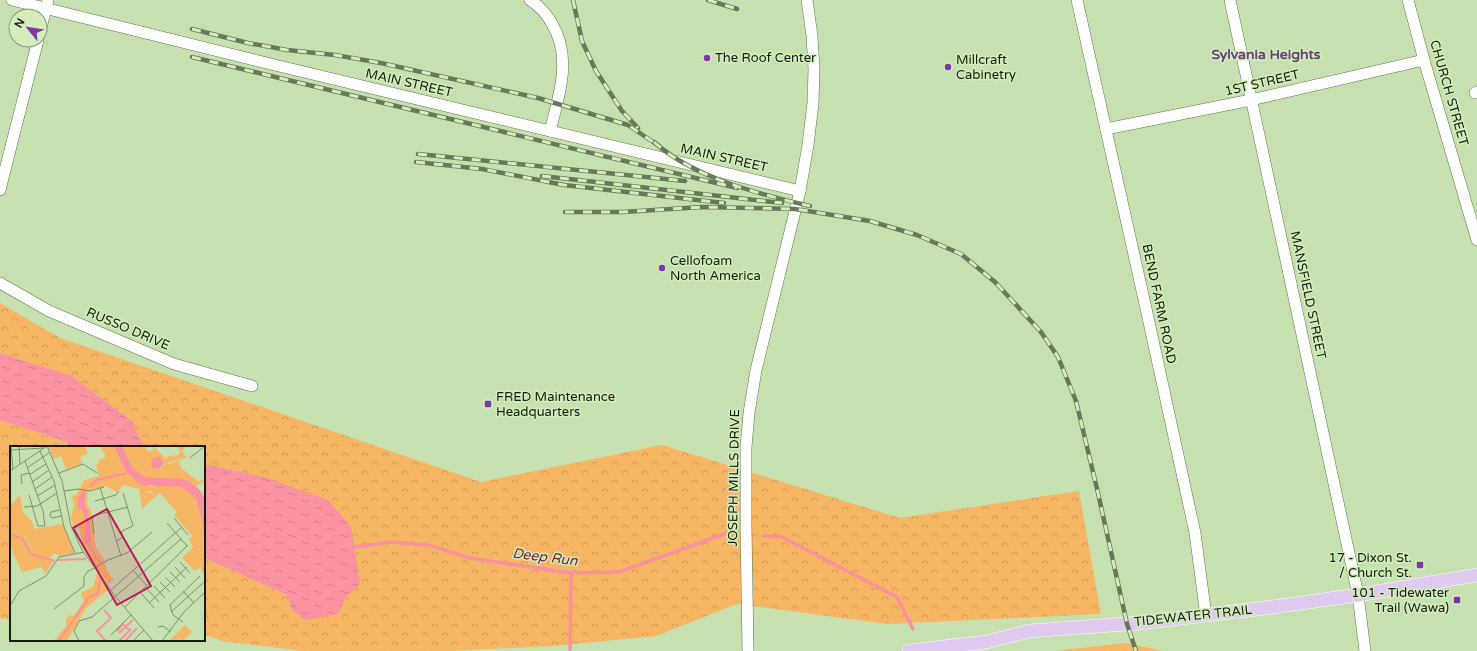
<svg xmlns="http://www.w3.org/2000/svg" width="1477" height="651" font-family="'Varela Round',sans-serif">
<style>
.forest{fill:url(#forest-crowns)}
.water{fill:url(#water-ripples)}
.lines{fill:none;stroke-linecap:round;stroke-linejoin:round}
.stream{stroke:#fb92a2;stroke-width:3.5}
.minor-casing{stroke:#61774c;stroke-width:12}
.major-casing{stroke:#fff;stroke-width:14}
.minor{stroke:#fff;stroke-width:11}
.major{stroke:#e0caef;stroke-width:13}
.rail-casing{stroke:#687959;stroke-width:4.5}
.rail{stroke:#d3edbd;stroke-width:3;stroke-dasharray:9;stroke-linecap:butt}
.poi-dot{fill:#7f36a9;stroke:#d3edbd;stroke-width:1.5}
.labels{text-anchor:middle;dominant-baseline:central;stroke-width:3;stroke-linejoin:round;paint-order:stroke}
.poi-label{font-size:13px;fill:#141d0b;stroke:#d3edbd;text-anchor:start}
.street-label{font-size:13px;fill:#141d0b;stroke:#d3edbd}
.neighbourhood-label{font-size:14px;font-weight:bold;fill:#65427c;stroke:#d3edbd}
.water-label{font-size:14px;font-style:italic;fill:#771b33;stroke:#d3edbd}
.inset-river{fill:none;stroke:#fb92a2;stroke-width:2}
.inset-road{fill:none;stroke:#7f926e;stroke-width:1}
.view{fill:#c2185b;fill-opacity:0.15;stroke:#c2185b;stroke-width:2}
.inset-edge{fill:none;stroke:#141d0b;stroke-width:2}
</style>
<defs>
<pattern id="forest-crowns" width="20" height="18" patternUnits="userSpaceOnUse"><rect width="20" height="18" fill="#f7b663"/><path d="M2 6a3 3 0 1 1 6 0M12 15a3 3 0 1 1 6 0" fill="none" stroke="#d39c55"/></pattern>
<pattern id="water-ripples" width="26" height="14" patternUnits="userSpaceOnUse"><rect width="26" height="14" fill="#fb92a2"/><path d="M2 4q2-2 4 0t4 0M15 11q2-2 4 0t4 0" fill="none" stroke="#d67d8a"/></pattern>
</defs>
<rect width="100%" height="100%" fill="#c7e0b0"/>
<g class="forest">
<path d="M0,303L60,338L481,482L662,445L900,518L1079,491L1101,614L887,624L737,604L656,636L553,646L449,651H304L222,641L204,634V558L287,595L292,610L337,614L347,596L360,583L264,477L204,464V447H153L141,442L133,422L72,376L0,353Z"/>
<path d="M0,420L67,442L69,447H11V620L0,618Z"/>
<path d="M1125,643L1164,651H1055Z"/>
</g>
<g class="water">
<path d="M0,353L72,376L133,422L141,442L153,447H69L67,442L0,420Z"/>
<path d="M204,464L264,477L328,500L351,527L360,584L347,596L338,614L305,620L292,610L287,595L204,558Z"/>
</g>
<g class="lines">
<g class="stream">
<path d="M764,536L782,537L897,597L913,629"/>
<path d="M355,547L390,542L428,545L470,558L571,573L619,572L727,533"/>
<path d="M570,651L571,573"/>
</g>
<g class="minor-casing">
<g id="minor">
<path d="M12,0L279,66L800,191"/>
<path d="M530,0C539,6 546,13 551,22C573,57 559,95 550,131"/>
<path d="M1077,0L1147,313L1195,533L1206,616"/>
<path d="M1230,0L1358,595L1365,651"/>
<path d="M1408,0L1424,60L1477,240"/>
<path d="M40,32L48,0"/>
<path d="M1475,93L1477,92"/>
<path d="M1106,129L1251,100L1424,60"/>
<path d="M0,190L38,40"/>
<path d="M0,283L49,311L174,364L252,386"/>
<path d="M748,651L746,527V447L749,413L756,370L800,191L808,145L813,103L814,69L812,36L807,0"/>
</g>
</g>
<g class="major-casing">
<path id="major" d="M909,651L986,642L1030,631L1139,623L1273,607L1358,595L1477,575"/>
</g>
<use href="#minor" class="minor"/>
<use href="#major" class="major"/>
<g class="rail-casing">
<g id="rail">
<path d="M573,0L582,41L596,71L622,111L638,128"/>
<path d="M708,0L737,9"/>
<path d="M192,29L248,43L287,50L335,55L381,63L538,98L628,125L659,146"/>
<path d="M192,57L737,188"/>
<path d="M654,142C694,178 759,194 810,206"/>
<path d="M418,154L685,181"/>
<path d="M416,162L482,169L564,185L724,203"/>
<path d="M542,176L782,203"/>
<path d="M565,212H623L702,207L795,209L870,221L917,235L961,254L995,282L1041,332L1058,357L1076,401L1098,493L1127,624L1136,651"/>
</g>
</g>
<use href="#rail" class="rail"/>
</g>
<g class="poi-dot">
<circle cx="707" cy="58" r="4"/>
<circle cx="948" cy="67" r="4"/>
<circle cx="662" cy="268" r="4"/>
<rect x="484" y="400" width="8" height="8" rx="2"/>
<rect x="1416" y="561" width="8" height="8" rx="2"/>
<rect x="1453" y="596" width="8" height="8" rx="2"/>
</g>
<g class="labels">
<g class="poi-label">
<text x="715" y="58">The Roof Center</text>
<text x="956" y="60">Millcraft<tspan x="956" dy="15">Cabinetry</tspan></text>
<text x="670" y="261">Cellofoam<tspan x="670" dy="15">North America</tspan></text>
<text x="496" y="397">FRED Maintenance<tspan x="496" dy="15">Headquarters</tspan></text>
<text x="1412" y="558" text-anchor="end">17 - Dixon St.<tspan x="1412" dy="15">/ Church St.</tspan></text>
<text x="1449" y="593" text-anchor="end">101 - Tidewater<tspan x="1449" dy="15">Trail (Wawa)</tspan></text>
</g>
<g class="street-label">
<text transform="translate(409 83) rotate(13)">MAIN STREET</text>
<text transform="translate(1262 83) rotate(-13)">1ST STREET</text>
<text transform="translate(1449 93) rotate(74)">CHURCH STREET</text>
<text transform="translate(724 158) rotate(13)">MAIN STREET</text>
<text transform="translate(1308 295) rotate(78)">MANSFIELD STREET</text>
<text transform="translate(1159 304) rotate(78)">BEND FARM ROAD</text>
<text transform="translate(128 329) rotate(23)">RUSSO DRIVE</text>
<text transform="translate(734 478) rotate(-89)">JOSEPH MILLS DRIVE</text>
<text transform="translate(1193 616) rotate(-6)">TIDEWATER TRAIL</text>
</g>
<g class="neighbourhood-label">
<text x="1266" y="54">Sylvania Heights</text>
</g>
<g class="water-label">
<text transform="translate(545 557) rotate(7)">Deep Run</text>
</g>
</g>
<g transform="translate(10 446)">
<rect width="195" height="195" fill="#c7e0b0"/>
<path d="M134,0L139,6L144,3L143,0L156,13L159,10L169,9L170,4L166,0H176L172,5L176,11L157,17L145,8L141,10L136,6ZM135,45L144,48L136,53L139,56L132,63L130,50ZM175,179L182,186L173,195L167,191L170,195H159Z" fill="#f7b663"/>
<path d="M90,0H104L115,24L141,41L149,38L172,41L186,53L193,77L195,130L190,121L185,125L172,112L183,101L179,93L182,90L164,69L167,66L150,47L139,56L136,53L144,48L141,45H135L130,50L129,43L113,39L107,46L96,40L78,45L77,57L81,65L86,102L93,111L97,125L104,134L98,138L73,101L69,81L65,83L61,72L64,60L62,50L67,48L74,34L89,30L86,19L89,17L88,14L95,12V8ZM71,45L76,46L74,58L77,60L80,91L77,99L74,96L76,80L72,63L68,60ZM112,0H134L141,9L149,8L151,13L158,18L168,15L183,7L169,16L171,22L189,36L195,33V35L186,40L179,35L135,31L123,22ZM145,11L154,18L151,23L140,17ZM10,49L13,66L22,75L24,83L14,91L22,107L39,111L43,116L35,128L32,121L12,126L3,107L0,94V59ZM87,127L98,144L76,162L57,195H44L56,180V173L60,169L64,170L74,155L71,147L83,141Z" fill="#f7b663" fill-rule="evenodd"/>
<path d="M38,0H75L78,8L70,11L72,18L56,23L51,10L44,13ZM53,78L64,107L50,110L44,107L40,112L22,107L14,89L24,83Z" fill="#f7b663"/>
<path d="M104,0H112L123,22L135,31L170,33L179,35L189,43L195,53V114L193,77L186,53L172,41L130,39L115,24ZM141 17a6 6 0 1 1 12 0a6 6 0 1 1-12 0ZM72,44L76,46L74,57L78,64L81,95L77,99L74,97L76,79L72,64L67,61L69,53L65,52L69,51Z" fill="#fb92a2"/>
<path class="inset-river" d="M79,41L87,34L117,27M0,88L13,93L21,108L45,115M79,98L86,112L91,117M48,114L76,113M94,164L101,172L87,185L96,195M107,185L113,178L119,184M109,187L123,174M49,195L79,151L88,147L90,131M109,195L121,183M115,195L127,182"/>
<path class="inset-road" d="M1,0L3,23M9,0L10,18M37,0L52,35L61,80L72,104L105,150L143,195M0,4L34,2M30,5L44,35L54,81L65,107M180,12L195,0M15,15L33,65L35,80H28L19,49M17,22L39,7M0,25L37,0M49,27L73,18L87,27M19,29L36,18M22,36L39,24M12,38L11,29L19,27M90,41L111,110M25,43L42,31M54,45L69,43L80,45L94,41M27,50L45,39M85,55L106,49L109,45M14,61L27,60L47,47M50,64L41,66L40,70L42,72L51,70M164,72L178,89M157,77L177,100M84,88L82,70L118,61M106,95L112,92V85L123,80L113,47M170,116L180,127M165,121L175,132M123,124L136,139M160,126L170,136M155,131L165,141M150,136L160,146M144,140L155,152M136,142L149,156M101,144L172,81M173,145L184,157M130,146L144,162M139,157L177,121M0,160L9,145L36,130L49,111L74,106M115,161L178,99M44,163L74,140V131L77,126L98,114L117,107L142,86M161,166L194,136M173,176L163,169L160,159L190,130M148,181L153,180L161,186M101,189L121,169M69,195L64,185L69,175L82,171L171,93M123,195L134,184M152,195L174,166L195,146"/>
<path class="view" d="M97,63L141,140L107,159L63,82Z"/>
<rect width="195" height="195" class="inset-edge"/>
</g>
<g transform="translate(28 28) rotate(300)"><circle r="19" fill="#d3edbd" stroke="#879a76"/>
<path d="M0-3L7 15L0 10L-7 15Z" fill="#7f36a9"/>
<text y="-6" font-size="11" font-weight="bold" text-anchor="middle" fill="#141d0b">N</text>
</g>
</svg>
